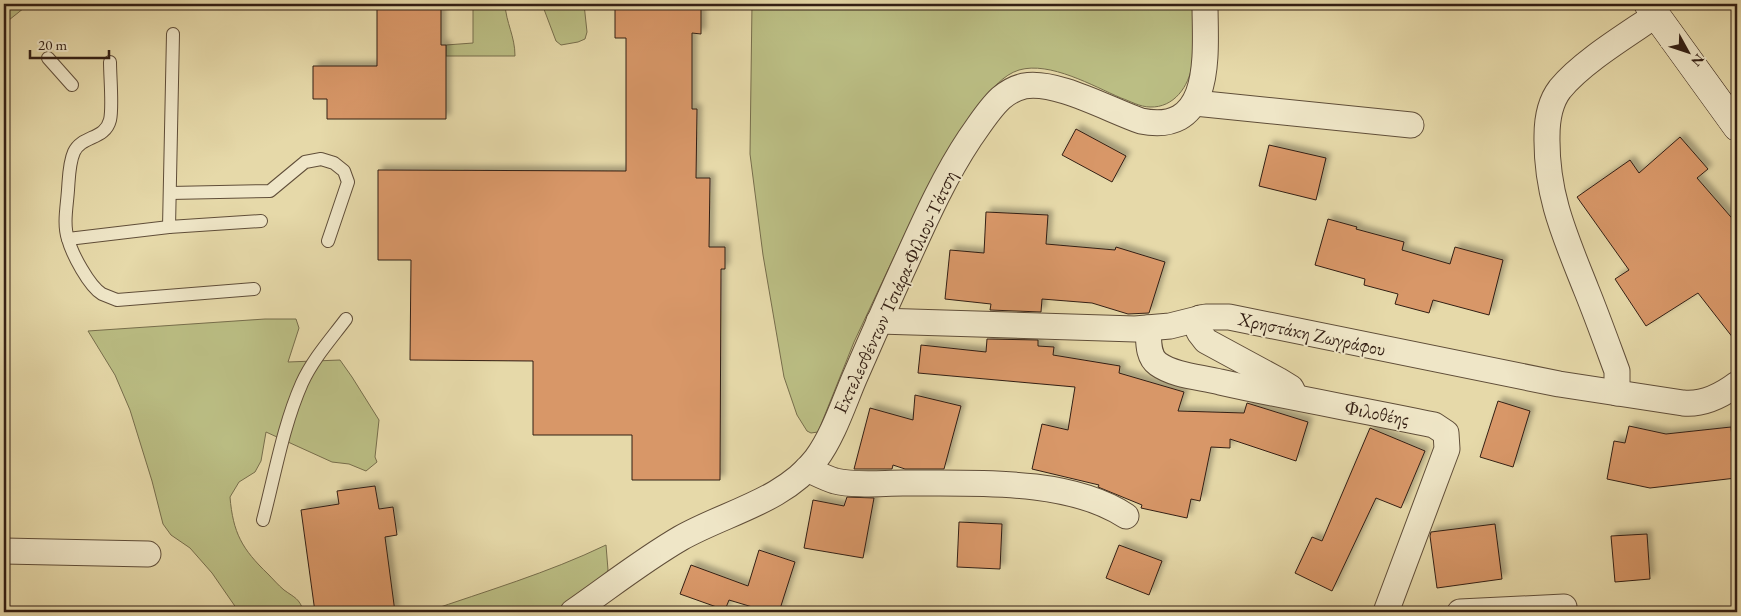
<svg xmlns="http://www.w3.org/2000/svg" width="1741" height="616" font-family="'EB Garamond',serif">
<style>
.green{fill:#bbbe84;stroke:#776e4c}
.building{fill:#d89767;stroke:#331f14;filter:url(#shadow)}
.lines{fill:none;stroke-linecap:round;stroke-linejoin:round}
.lane-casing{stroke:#604e39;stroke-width:14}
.street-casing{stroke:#604e39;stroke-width:27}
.secondary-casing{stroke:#331f14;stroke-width:29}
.lane{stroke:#efe6c7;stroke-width:12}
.street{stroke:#efe6c7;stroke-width:25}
.secondary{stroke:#efe6c7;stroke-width:28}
.labels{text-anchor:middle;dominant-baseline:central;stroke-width:4;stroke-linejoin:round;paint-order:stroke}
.street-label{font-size:19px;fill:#331f14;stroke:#efe6c7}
</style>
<defs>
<filter id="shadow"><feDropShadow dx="4.5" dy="-4.5" stdDeviation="2.5" flood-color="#0004"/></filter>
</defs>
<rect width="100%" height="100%" fill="#e6d9a9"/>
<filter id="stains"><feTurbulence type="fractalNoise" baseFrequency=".004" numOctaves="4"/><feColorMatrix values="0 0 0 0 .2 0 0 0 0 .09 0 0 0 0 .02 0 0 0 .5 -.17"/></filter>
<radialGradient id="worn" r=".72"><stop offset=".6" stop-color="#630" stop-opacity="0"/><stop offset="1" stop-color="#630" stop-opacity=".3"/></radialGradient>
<g class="green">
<path d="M4,4H29L4,24Z"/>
<path d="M473,4H505C506,23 515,36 515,56H446V45L473,43Z"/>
<path d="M542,4H584L587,32L585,39L578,42L561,45L556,41Z"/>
<path d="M752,4H1194C1193,24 1195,46 1192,65C1189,86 1174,108 1150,107C1140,107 1130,101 1121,98C1093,86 1050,61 1019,70C1003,75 992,89 982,102L910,223L854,342L818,432L811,433L807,431L797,415L784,377L763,255L750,154Z"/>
<path d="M265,319H296L299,328L288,362L340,360L352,377L379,420L375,457L377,462L366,471L349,464L332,462L266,432L261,461L255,472L239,482L230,497C233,533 242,549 268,574C273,579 278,585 284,590C295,598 299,598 304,612H239L212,573L190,548L171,535L163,524L152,481L130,410L115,375L88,331Z"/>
<path d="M606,545L608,570L605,578L577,600L557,612H426C486,591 548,573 606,545Z"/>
</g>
<g class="building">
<path d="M377,4H430V6H441V45H446V119H327V99H313V66H377Z"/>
<path d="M615,4H701V34L692,33V109H697L696,178H710L709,247H725V269H721L720,480H632V435H533V361L410,360L411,260H378V170L626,171V38H615Z"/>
<path d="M1076,129L1126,156L1112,182L1062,155Z"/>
<path d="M1680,137L1708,169L1697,178L1737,224V343L1698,293L1646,326L1615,279L1629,270L1577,197L1630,160L1639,173Z"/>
<path d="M1269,145L1326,158L1316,200L1259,186Z"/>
<path d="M986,212L1048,215L1046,244L1115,250L1116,247L1165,262L1149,313L1128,314L1092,303L1042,299L1041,312L990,310L991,304L945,299L950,250L984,253Z"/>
<path d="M1328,219L1357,227L1356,229L1404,242L1402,250L1450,264L1455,247L1503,260L1489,315L1433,300L1429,313L1395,304L1398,294L1364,285L1365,279L1315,265Z"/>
<path d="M987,339L1038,340V346L1054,347L1053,355L1120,366L1119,373L1184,392L1178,411L1244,413L1247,403L1308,422L1296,461L1230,439V448L1211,447L1200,501L1191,499L1187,518L1141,508L1142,505L1098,487L1099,485L1032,469L1042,424L1068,430L1075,387L918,373L921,345L986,352Z"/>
<path d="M915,395L961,406L944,469H905L893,465L892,469H854L870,408L913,420Z"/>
<path d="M1498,401L1530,411L1513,467L1480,457Z"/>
<path d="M1629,426L1666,434L1731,427L1736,478L1650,488L1607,479L1614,441L1625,443Z"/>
<path d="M1370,428L1425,451L1401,508L1376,498L1332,591L1295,573L1312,537L1322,541Z"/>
<path d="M375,486L379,509L393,507L397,535L385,537L395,612H315L301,510L339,504L337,491Z"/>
<path d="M847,497L874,498L863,558L804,548L813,500L844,506Z"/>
<path d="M959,522L1002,524L1000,569L957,567Z"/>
<path d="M1495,524L1502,579L1437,588L1430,536L1431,532Z"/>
<path d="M1647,534L1650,579L1615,582L1611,536Z"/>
<path d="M1119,545L1162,561L1149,595L1106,578Z"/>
<path d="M759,550L795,562L779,612H769L729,600L725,610L680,594L691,565L748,586Z"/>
</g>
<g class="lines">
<g class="lane-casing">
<g id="lane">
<path d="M48,58L72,85"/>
<path d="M110,62C110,77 113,108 110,120C105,140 82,135 74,152C69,163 69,177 68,190C67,206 63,224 68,239C72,254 89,286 102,294C107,296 112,298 117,300L254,289"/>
<path d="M170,193L270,191L305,162L321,159L334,163L344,171L348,182L328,241"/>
<path d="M169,227L173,34"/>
<path d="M68,239L169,227L261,221"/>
<path d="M263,520C275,474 283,426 302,383C313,359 331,339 346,319"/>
</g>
</g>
<g class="street-casing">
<g id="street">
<path d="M1195,103L1411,125"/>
<path d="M1200,318L1199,332L1206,341L1278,380L1291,388L1294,394"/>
<path d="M879,321L1135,329L1170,326L1206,317H1229L1559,384L1683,403C1703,405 1721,396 1737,384"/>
<path d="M1148,328C1149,340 1147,356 1158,364C1175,376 1201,377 1220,382C1291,398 1363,410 1434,425L1446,433L1447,449L1386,612"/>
<path d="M1617,393V371C1607,344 1597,316 1586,289C1565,236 1546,195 1547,136C1547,120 1550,102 1560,89C1582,62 1627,35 1656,15"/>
<path d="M807,469C816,473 825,478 835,481C855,486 882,483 903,483C972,484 1066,477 1126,516"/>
<path d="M4,551L148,554"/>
<path d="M573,612C609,587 643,560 681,538C725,513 784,501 816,459C833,436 843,405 854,379C871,340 888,301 906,262C925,220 944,177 970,138C980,124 989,109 1001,98C1008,92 1015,88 1024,86C1056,80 1109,110 1141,121C1215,136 1205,51 1205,4"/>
<path d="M1460,612L1564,607"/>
</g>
</g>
<g class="secondary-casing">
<path id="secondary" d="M1648,4L1737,127"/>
</g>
<use href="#lane" class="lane"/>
<use href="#street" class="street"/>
<use href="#secondary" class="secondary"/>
</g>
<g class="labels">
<g class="street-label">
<text transform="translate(895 292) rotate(-65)">Εκτελεσθέντων Τσιάρα-Φίλιου-Τάτση</text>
<text transform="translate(1312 334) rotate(12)">Χρηστάκη Ζωγράφου</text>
<text transform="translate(1377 413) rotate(11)">Φιλοθέης</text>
</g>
</g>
<rect width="1741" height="616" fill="none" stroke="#e6d9a9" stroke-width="20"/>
<rect x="5" y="5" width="1731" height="606" fill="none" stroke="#331f14" stroke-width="2.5"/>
<rect x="10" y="10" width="1721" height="596" fill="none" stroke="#331f14"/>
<g transform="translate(1688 52) rotate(130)" stroke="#efe6c7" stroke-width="4" paint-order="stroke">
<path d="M0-4L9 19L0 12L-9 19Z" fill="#331f14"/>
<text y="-8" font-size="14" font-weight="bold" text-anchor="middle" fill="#331f14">N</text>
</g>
<path d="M30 50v8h79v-8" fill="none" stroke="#331f14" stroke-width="2.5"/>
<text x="38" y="50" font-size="15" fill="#331f14" stroke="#efe6c7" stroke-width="4" paint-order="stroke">20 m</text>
<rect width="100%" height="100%" filter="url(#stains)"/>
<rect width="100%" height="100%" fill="url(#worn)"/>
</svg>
